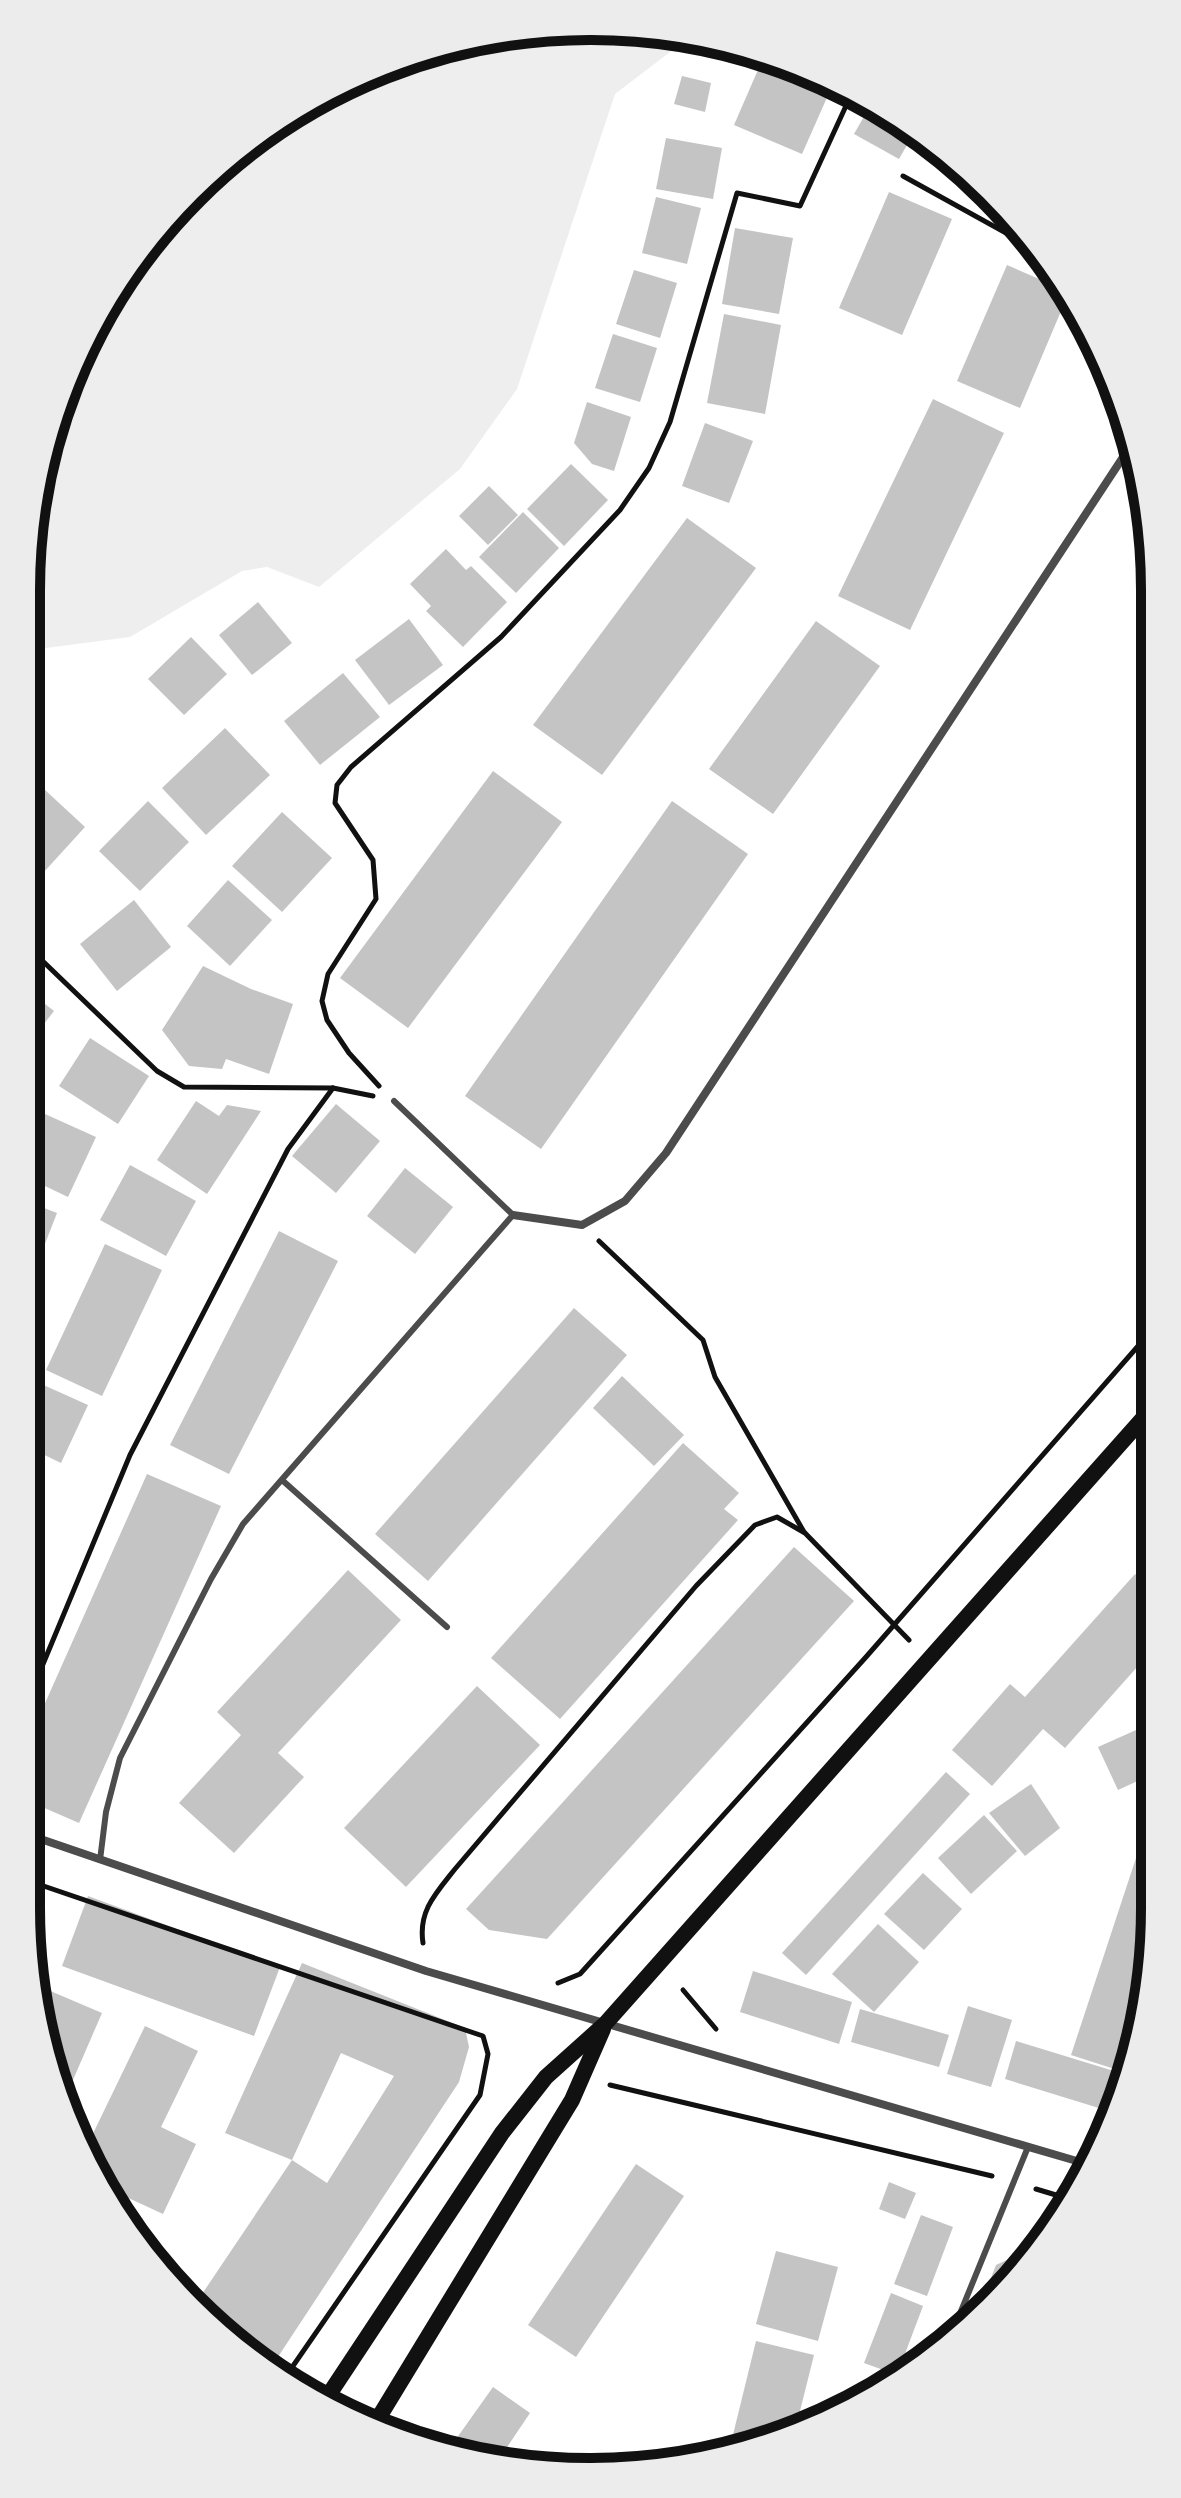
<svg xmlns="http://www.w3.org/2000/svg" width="1181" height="2498" font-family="'PT Sans',sans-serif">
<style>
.green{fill:#eee}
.building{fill:#c4c4c4;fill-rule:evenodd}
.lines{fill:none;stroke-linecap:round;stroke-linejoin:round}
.path{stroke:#111;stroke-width:5}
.service{stroke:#4c4c4c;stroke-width:6}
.minor{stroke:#4c4c4c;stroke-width:8}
.secondary{stroke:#111;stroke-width:16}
.rim{fill:none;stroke:#111;stroke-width:10}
</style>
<rect width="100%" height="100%" fill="#fff"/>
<path class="green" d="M591,26L691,36L615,94L517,389L460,469L319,587L267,567L242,571L130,637L46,648L26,655V590L37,480L69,374L121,277L192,191L277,121L375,69L481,37Z"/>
<g class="building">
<path d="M764,56L807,69L833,84L802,154L734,125Z"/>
<path d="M682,76L711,83L705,112L674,104Z"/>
<path d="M870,106L915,131L899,159L854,134Z"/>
<path d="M666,138L722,148L713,199L656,189Z"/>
<path d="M889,192L952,219L902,335L839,308Z"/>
<path d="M656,197L701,208L687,264L642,253Z"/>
<path d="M735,228L793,238L779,314L722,304Z"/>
<path d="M1007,265L1062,289L1067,297L1020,408L957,381Z"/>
<path d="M634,270L677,283L660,338L616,324Z"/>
<path d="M724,314L781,325L765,414L707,403Z"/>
<path d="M613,334L657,348L640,402L595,388Z"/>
<path d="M933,399L1004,433L910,630L838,596Z"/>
<path d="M587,402L631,417L614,471L592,464L574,443Z"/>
<path d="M705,423L753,441L729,503L682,486Z"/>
<path d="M571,464L608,500L564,546L527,509Z"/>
<path d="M489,486L518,515L488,545L459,516Z"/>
<path d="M523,512L559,548L516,593L479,557Z"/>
<path d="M687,518L756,568L602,775L533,725Z"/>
<path d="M446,549L466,570L471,566L507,602L463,647L426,611L431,606L410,584Z"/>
<path d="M258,602L292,643L252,675L219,635Z"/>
<path d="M409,619L443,665L389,705L355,660Z"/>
<path d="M816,621L880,666L773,814L709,769Z"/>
<path d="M191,637L227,674L184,715L148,679Z"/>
<path d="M343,673L380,717L320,765L284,721Z"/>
<path d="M225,728L270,775L206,835L162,788Z"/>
<path d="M493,771L562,822L408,1028L340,978Z"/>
<path d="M44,789L85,827L43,873L26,857V809Z"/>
<path d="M148,801L189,842L140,891L99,851Z"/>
<path d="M672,801L748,854L541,1149L465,1096Z"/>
<path d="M282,812L332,858L282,912L232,866Z"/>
<path d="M228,880L272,920L230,966L187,926Z"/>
<path d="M134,900L171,947L117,991L80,944Z"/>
<path d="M203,966L251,989L293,1004L269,1074L226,1059L222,1069L189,1066L162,1030Z"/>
<path d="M26,989L54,1011L26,1047Z"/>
<path d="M90,1038L149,1076L118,1124L59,1086Z"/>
<path d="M196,1101L219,1116L227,1105L261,1111L207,1194L157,1160Z"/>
<path d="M336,1104L380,1141L336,1193L292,1156Z"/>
<path d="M45,1114L96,1137L68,1197L26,1177V1156Z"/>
<path d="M130,1165L196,1201L166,1256L100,1220Z"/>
<path d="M405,1168L453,1207L415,1254L367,1216Z"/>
<path d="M26,1201L57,1213L36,1267L26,1263Z"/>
<path d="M279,1231L338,1261L229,1474L170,1445Z"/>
<path d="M105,1244L162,1270L102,1396L46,1370Z"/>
<path d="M574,1308L627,1355L428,1581L375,1534Z"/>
<path d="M622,1376L684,1435L654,1466L593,1408Z"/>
<path d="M39,1383L88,1405L61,1463L26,1446V1410Z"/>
<path d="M683,1443L739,1493L724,1509L738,1520L560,1719L491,1658Z"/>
<path d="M26,1462L39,1468L26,1499Z"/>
<path d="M147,1474L221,1506L79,1823L26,1800V1746Z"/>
<path d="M794,1547L854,1601L547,1939L489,1930L466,1909Z"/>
<path d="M348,1570L401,1620L278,1753L304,1777L234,1853L179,1803L241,1735L217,1712Z"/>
<path d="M1135,1574L1154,1590V1648L1065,1748L1043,1729L992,1786L952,1750L1010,1684L1025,1697Z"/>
<path d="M477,1686L540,1745L406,1887L344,1828Z"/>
<path d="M1145,1726L1154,1746L1155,1773L1118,1790L1098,1747Z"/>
<path d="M946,1772L970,1794L806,1975L782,1953Z"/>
<path d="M1031,1784L1060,1828L1025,1856L989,1813Z"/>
<path d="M984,1815L1017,1851L971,1894L938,1858Z"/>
<path d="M1137,1855L1155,1860V1908L1144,2018L1127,2073L1071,2055Z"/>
<path d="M923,1873L962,1909L924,1950L884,1914Z"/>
<path d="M88,1896L280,1967L254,2036L62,1966Z"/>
<path d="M878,1924L919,1962L874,2012L832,1974Z"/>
<path d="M302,1963L465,2028L469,2047L459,2082L270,2369L218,2332L194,2306L292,2160L225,2133ZM341,2053L394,2076L327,2183L292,2160Z"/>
<path d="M753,1971L852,2002L839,2044L740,2012Z"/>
<path d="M48,1990L102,2013L63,2103L56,2089L42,2004Z"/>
<path d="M968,2006L1012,2020L991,2087L947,2074Z"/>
<path d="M860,2009L949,2035L939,2067L851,2042Z"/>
<path d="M145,2026L198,2051L161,2127L196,2144L163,2214L109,2189L87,2146Z"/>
<path d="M1016,2041L1127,2075L1115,2113L1005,2079Z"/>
<path d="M636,2164L684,2196L576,2357L528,2325Z"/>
<path d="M889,2182L916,2193L905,2219L879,2209Z"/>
<path d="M921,2215L953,2227L927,2296L894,2284Z"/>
<path d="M1035,2247L1015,2280L976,2316L996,2265Z"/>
<path d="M776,2251L838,2267L818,2341L756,2324Z"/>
<path d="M891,2293L923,2306L897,2375L864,2363Z"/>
<path d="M756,2341L814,2355L796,2427L730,2447Z"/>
<path d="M493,2387L530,2413L497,2462L480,2461L449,2449Z"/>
</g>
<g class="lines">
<g class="path">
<path d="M903,176L1042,253"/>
<path d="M27,946L157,1071L184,1087L333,1088L373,1096"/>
<path d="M379,1086L349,1053L327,1020L322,1001L328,974L376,899L373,860L335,803L337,785L351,767L501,637L620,510L649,468L670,422L737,193L800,206L851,95"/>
<path d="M599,1241L703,1340L715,1377L804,1532"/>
<path d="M26,1705L130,1455L288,1149L333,1088"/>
<path d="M26,1880L483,2036L488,2054L480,2095L284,2379"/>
<path d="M423,1943C418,1911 436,1893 455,1869L696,1586L755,1525L777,1517L805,1533L909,1640"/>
<path d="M558,1983L580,1974L866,1657L1153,1329"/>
<path d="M683,1990L716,2029"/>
<path d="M610,2085L992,2176"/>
<path d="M1036,2189L1066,2198"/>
</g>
<g class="service">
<path d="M282,1480L447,1627"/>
<path d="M100,1860L106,1812L120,1758L211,1579L243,1524L513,1215L394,1101"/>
<path d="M948,2343L1028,2147"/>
</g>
<g class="minor">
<path d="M513,1215L582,1225L625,1201L666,1153L1131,445"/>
<path d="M26,1834L426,1971L1087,2164"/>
</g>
<g class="secondary">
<path d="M324,2402L502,2133L546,2077L605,2024L1153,1407"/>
<path d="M376,2422L572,2100L603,2029"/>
</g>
</g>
<path d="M0 0H1181V2498H0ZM590 40H591A550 550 0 0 1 1141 590V1908A550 550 0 0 1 591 2458H590A550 550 0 0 1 40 1908V590A550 550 0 0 1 590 40Z" fill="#ececec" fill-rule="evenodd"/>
<path class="rim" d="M590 40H591A550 550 0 0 1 1141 590V1908A550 550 0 0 1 591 2458H590A550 550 0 0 1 40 1908V590A550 550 0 0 1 590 40Z"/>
</svg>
